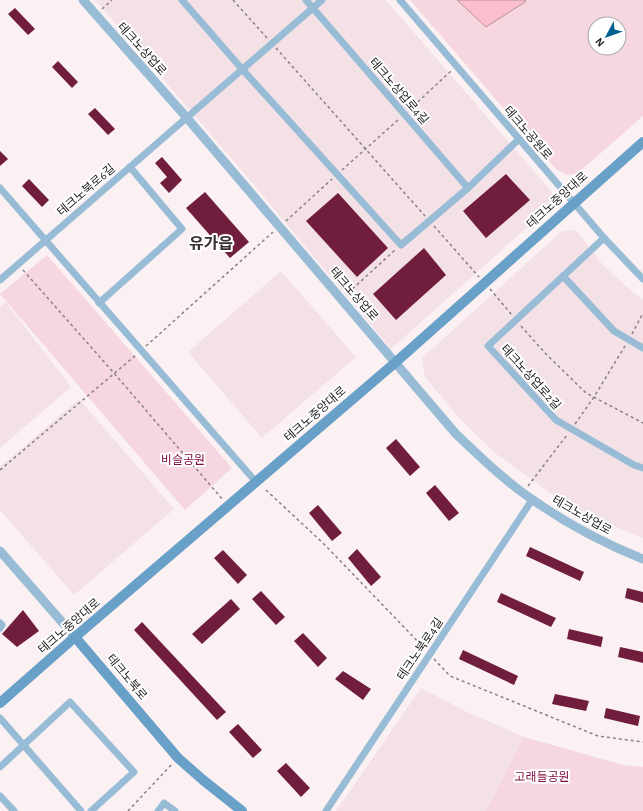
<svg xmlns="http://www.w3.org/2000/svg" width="643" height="811" font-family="'Alegreya Sans','Noto Sans KR',sans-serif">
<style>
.built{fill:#f4e1e6}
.green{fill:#f6d7df;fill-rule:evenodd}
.water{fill:#fabece;stroke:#ba8f9a}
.building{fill:#711d3e}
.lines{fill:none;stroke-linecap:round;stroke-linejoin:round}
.path{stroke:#888183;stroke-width:1.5;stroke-dasharray:3 3;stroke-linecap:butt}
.minor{stroke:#98bcd6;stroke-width:7}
.tertiary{stroke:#98bcd6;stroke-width:9}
.secondary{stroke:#69a0c7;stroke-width:10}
.labels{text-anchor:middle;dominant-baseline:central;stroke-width:4;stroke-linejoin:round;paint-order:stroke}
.street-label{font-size:12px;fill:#242021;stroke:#fff}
.park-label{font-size:12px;fill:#810f42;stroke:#fff}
.district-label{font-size:16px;font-weight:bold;fill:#372f31;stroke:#fff}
</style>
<rect width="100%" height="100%" fill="#fbf1f3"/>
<g class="built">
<path d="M95,0H386L552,192L554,198L552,205L391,349L232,159Z"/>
<path d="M576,230L603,265L636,295L643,299V538L620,529L583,511L553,495L496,454L458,417L425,377L422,358L562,231Z"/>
<path d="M281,271L356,357L262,438L188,352Z"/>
<path d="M6,302L71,387L0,448V307Z"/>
<path d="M79,399L174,509L74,595L0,510V467Z"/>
<path d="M421,688L465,711L524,737L486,811H336Z"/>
</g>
<g class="green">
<path d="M410,0H643V116L578,173L568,175L556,169ZM595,24H619V48H595Z"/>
<path d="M47,255L232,468L185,510L0,294Z"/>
<path d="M524,737L623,765L643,767V811H486Z"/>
</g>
<path class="water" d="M457,0H526L525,2L486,27Z"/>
<g class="building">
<path d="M15,8L35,29L28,35L8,14Z"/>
<path d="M58,61L78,82L72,88L52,67Z"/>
<path d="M95,108L115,129L108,135L88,114Z"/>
<path d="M0,151L8,159L0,166Z"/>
<path d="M162,157L182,180L169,193L160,183L167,177L155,163Z"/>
<path d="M506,174L530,200L486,238L463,211Z"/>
<path d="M29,179L49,200L42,207L22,186Z"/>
<path d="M205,192L249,242L230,258L186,208Z"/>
<path d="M338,193L388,248L357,277L306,221Z"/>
<path d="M424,248L446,275L396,320L373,294Z"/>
<path d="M396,439L420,467L410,476L386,448Z"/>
<path d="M435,485L459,513L449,521L426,493Z"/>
<path d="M318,505L342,533L332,541L309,513Z"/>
<path d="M530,547L584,572L580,581L526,556Z"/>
<path d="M357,549L381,577L371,586L348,558Z"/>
<path d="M223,550L247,575L238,584L214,558Z"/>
<path d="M627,588L643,592V603L625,598Z"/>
<path d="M261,591L285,617L276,625L252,599Z"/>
<path d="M501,593L556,618L551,627L497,602Z"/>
<path d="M231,599L240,609L202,644L192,634Z"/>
<path d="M23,610L39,631L17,647L2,634Z"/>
<path d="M142,622L226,712L217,720L134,630Z"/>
<path d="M569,629L603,637L601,647L567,639Z"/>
<path d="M303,633L327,658L318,667L294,641Z"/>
<path d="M620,647L643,652V663L618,657Z"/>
<path d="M463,650L518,676L514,685L459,659Z"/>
<path d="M343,671L371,689L363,700L335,679Z"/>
<path d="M555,694L589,701L586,711L552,704Z"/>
<path d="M606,708L640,716L638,726L604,718Z"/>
<path d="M238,724L262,750L253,758L229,732Z"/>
<path d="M286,763L310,788L301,797L277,771Z"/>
</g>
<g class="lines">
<g class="path">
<path d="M233,0L267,38"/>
<path d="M102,9L112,0"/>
<path d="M276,48L425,216"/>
<path d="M409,110L452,70"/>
<path d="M342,170L399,119"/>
<path d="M286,221L332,179"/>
<path d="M434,226L479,277"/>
<path d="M23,270L114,373L223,500"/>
<path d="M490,289L512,315"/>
<path d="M348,293L395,250"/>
<path d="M521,326L546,354L586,393L643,423"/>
<path d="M632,334L643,313"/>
<path d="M146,346L273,232"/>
<path d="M575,424L594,397L625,346"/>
<path d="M0,470L136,355"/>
<path d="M528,486L567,435"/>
<path d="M266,490L325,545L425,649"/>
<path d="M434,659L450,676L598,736L643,742"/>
<path d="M128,811L172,764"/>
</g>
<g class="minor">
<path d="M182,0L242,69L401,245L468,188L519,139"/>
<path d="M306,0L468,188"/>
<path d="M400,0L604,238L643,279"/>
<path d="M0,188L256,482"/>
<path d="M604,238L488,346L556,420L634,465L643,468"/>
<path d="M563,276L614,331L643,348"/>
<path d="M0,280L322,0"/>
<path d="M99,303L182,229L130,167"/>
<path d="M0,623L2,625L0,628"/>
<path d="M0,718L81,811"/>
<path d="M0,767L70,702L134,772L91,811"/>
<path d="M0,796L14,811"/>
<path d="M158,811L164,803L175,811"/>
<path d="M326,811L532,500"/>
</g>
<g class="tertiary">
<path d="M83,0L187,118L456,434C480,457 505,481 533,500C566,523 605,544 643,559"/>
<path d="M0,551L75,637"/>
</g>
<g class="secondary">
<path d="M75,637L178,758L203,780L242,811"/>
<path d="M0,703L75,637L396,362L643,142"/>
</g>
</g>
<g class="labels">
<g class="street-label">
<text transform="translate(142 49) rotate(48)">테크노상업로</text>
<text transform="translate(399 91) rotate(49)">테크노상업로4길</text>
<text transform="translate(528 133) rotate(49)">테크노공원로</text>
<text transform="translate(86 190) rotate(-41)">테크노북로6길</text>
<text transform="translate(557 200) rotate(-42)">테크노중앙대로</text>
<text transform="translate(354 294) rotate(49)">테크노상업로</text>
<text transform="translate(531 377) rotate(48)">테크노상업로2길</text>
<text transform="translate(315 414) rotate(-41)">테크노중앙대로</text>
<text transform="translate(582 515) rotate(30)">테크노상업로</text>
<text transform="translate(69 626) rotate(-41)">테크노중앙대로</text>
<text transform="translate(420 649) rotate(-56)">테크노북로4길</text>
<text transform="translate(127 677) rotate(50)">테크노북로</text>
</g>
<g class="park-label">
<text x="183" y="460">비슬공원</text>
<text x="542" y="777">고래들공원</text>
</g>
<g class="district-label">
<text x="211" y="244">유가읍</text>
</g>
</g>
<g transform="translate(607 36) rotate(229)"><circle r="19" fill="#ffffff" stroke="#a7a6a6"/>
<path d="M0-3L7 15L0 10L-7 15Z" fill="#006090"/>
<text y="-6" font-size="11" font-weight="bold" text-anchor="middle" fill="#242021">N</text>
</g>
</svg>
